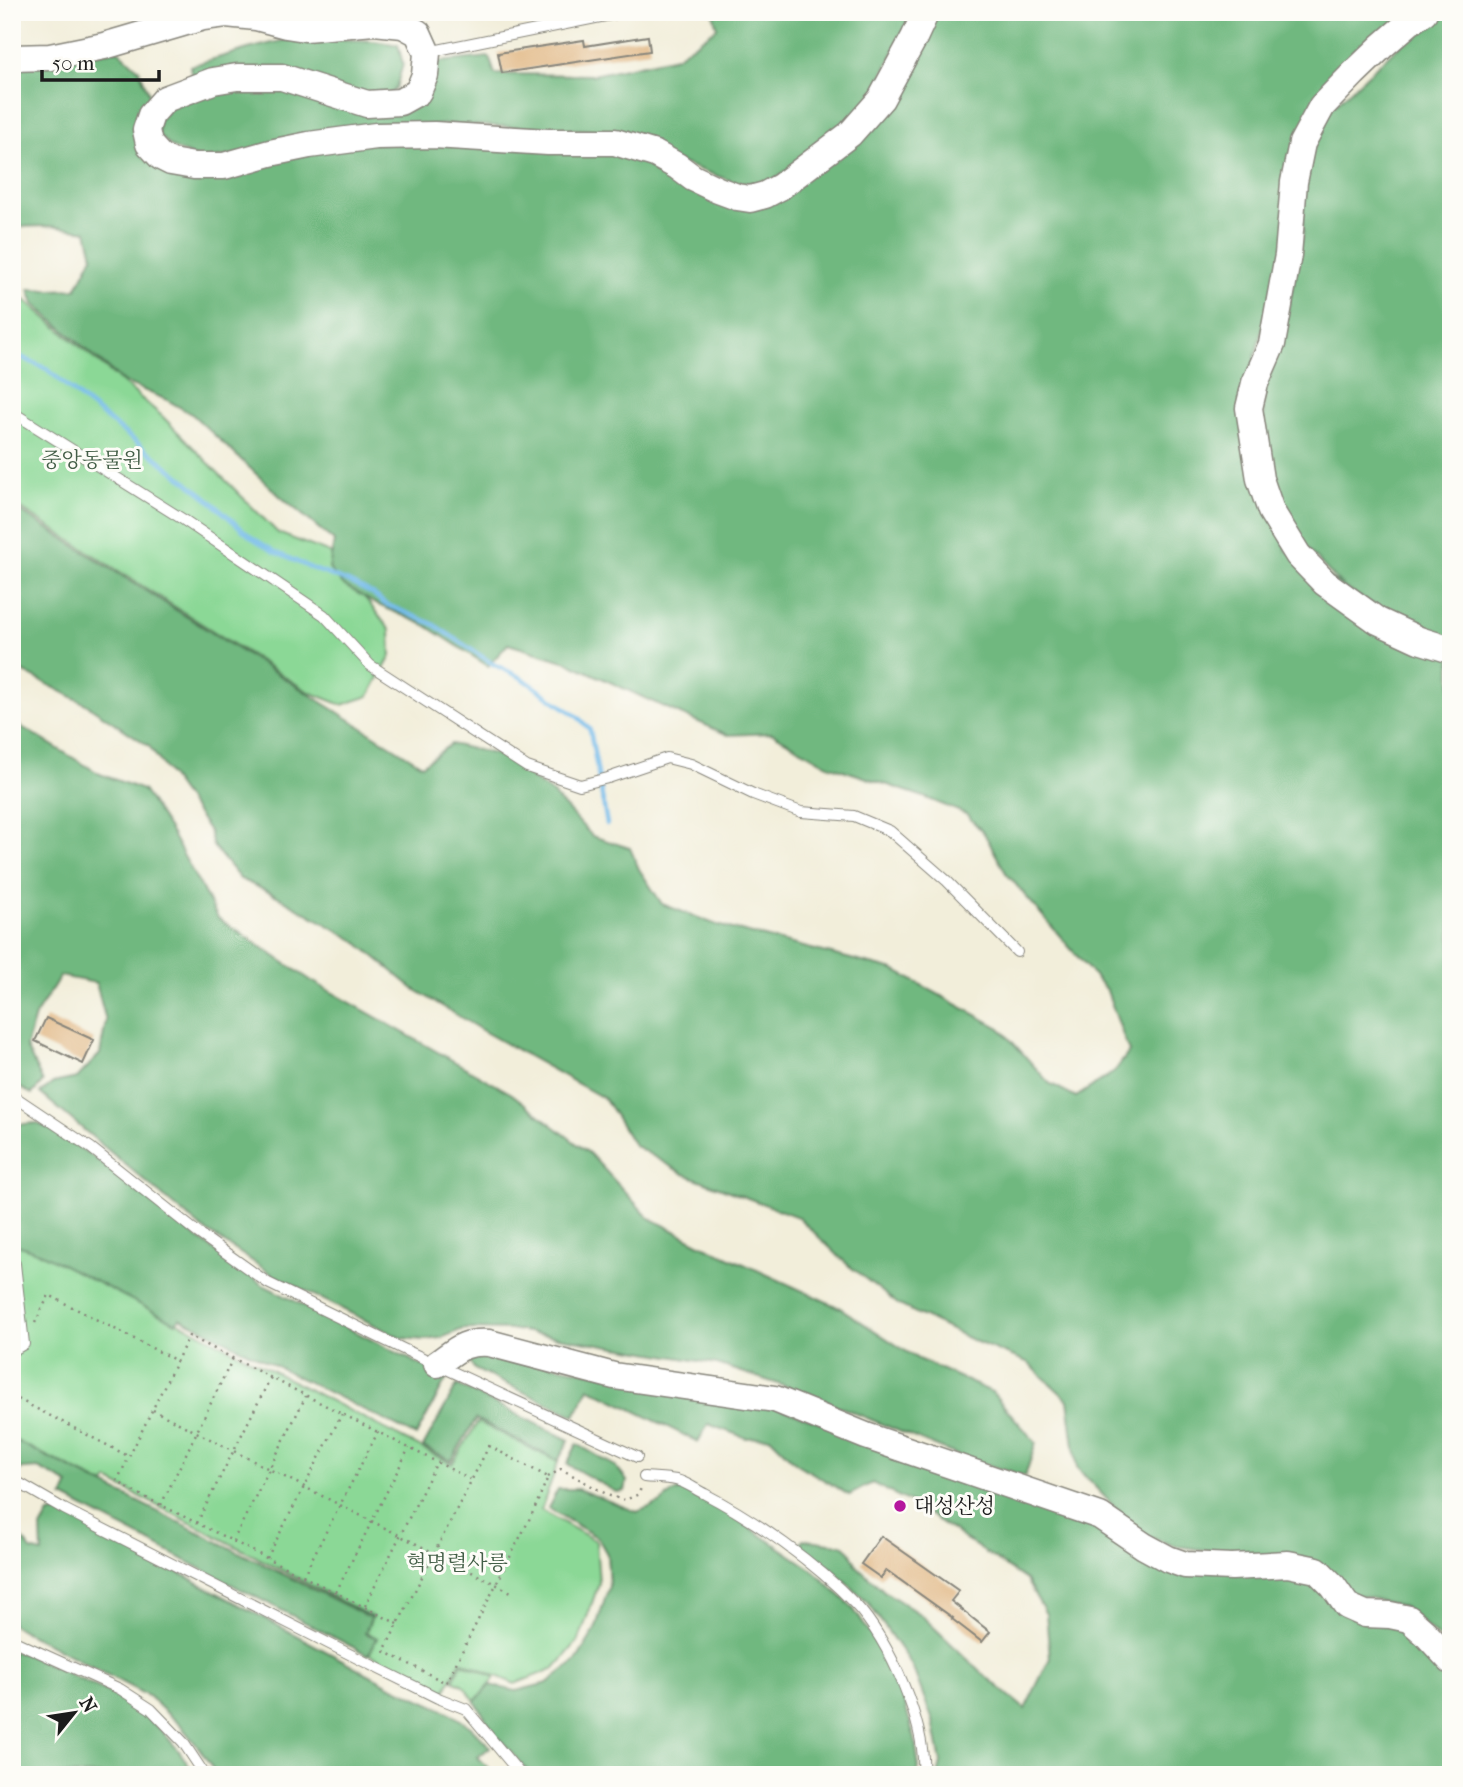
<svg xmlns="http://www.w3.org/2000/svg" width="1463" height="1787" font-family="'IM FELL French Canon','Noto Serif KR',serif">
<style>
.green{fill:#8bd896;stroke:#547a59;stroke-width:2}
.forest{fill:#70b87f;stroke:#466a4e;stroke-width:2}
.lines{fill:none;stroke-linecap:round;stroke-linejoin:round}
.stream{stroke:#71bae9;stroke-width:4.5}
.building{fill:#e1b885}
.lane-casing{stroke:#87857b;stroke-width:12}
.secondary-casing{stroke:#87857b;stroke-width:29}
.path{stroke:#87857b;stroke-width:2.5;stroke-dasharray:2 5;stroke-linecap:butt}
.lane{stroke:#fff;stroke-width:10}
.secondary{stroke:#fff;stroke-width:26}
.poi-dot{fill:#b5179e;stroke:#fdfcf7;stroke-width:2.5}
.labels{text-anchor:middle;dominant-baseline:central;stroke-width:6;stroke-linejoin:round;paint-order:stroke}
.park-label{font-size:21px;fill:#435e47;stroke:#fdfcf7}
.poi-label{font-size:21px;fill:#1c1c1c;stroke:#fdfcf7;text-anchor:start}
</style>
<rect width="100%" height="100%" fill="#fdfcf7"/>
<filter id="ink" filterUnits="userSpaceOnUse"><feTurbulence type="fractalNoise" baseFrequency=".0143" numOctaves="2"/><feDisplacementMap in="SourceGraphic" scale="14" xChannelSelector="R" yChannelSelector="G"/><feConvolveMatrix kernelMatrix="1 2 1 2 8 2 1 2 1" color-interpolation-filters="sRGB"/></filter>
<filter id="wash" filterUnits="userSpaceOnUse"><feTurbulence type="fractalNoise" baseFrequency=".00686" numOctaves="4" result="noise"/><feDisplacementMap in="SourceGraphic" scale="28" xChannelSelector="R" yChannelSelector="G"/><feGaussianBlur stdDeviation="1.57" result="paint"/><feColorMatrix in="noise" values="0 0 0 0 0 0 0 0 0 0 0 0 0 0 0 0 0 1.4 0 .05"/><feComposite in="paint" operator="in"/></filter>
<g filter="url(#wash)">
<rect width="100%" height="100%" fill="#f2eeda"/>
<g class="green">
<path d="M12,289L162,416L278,533L330,553L390,630L391,656L369,696L342,705L309,692L12,503Z"/>
<path d="M21,1240L452,1464L478,1422L558,1462L541,1510L596,1541L599,1583L579,1640L555,1668L515,1684L461,1661L444,1693L369,1654L377,1638L366,1632L372,1617L108,1480L105,1485L12,1439V1243L18,1245Z"/>
<path d="M462,1663L495,1677L490,1685L475,1701L463,1685L453,1680Z"/>
</g>
<g class="forest">
<path d="M713,12H912L874,94L847,129L774,180L758,184L734,182L590,130L447,124L201,160L173,148L159,136L158,121L172,105L258,81L381,112L438,62L489,57L495,74L593,75L676,57L717,28Z"/>
<path d="M934,12H1412L1314,104L1284,242L1246,393L1286,550L1451,656V1649L1404,1607L1351,1593L1236,1554L1175,1546L1140,1534L1077,1468L1068,1400L1027,1362L974,1341L899,1305L848,1265L798,1217L684,1174L634,1145L605,1099L483,1031L414,989L354,940L275,895L240,879L213,846L209,831L149,746L84,703L12,666V506L309,694L422,765L451,744L499,755L552,793L592,836L630,848L639,869L662,904L717,925L894,970L1000,1028L1049,1083L1076,1097L1114,1072L1129,1052L1107,991L1006,873L984,833L966,814L924,797L828,765L772,733L728,735L651,701L567,662L508,644L488,666L425,625L376,604L343,585L329,569L334,541L281,497L193,415L167,400L124,382L34,304L29,289L51,290L76,289L93,256L87,231L50,226L12,227V67L118,50L139,69L151,98L165,169L377,143L621,150L732,204L852,142Z"/>
<path d="M1436,12H1451V639L1417,629L1343,587L1310,552L1289,519L1277,482L1263,426L1264,392L1281,343L1303,234V193L1305,157L1331,108Z"/>
<path d="M317,38L374,41L398,45L403,64L396,88L389,96L192,78L190,66L248,49L289,39Z"/>
<path d="M12,721L100,774L143,790L170,831L218,918L312,981L512,1094L590,1154L648,1217L698,1243L840,1308L918,1359L992,1392L1036,1443L1025,1476L964,1458L809,1394L717,1364L516,1330L463,1329L441,1338L425,1340L401,1338L275,1276L200,1227L40,1093L53,1083L77,1078L100,1054L106,1021L96,983L60,976L35,1016L26,1047L43,1082L32,1094L12,1084Z"/>
<path d="M36,1123L52,1130L92,1156L193,1235L263,1285L447,1378L416,1436L180,1318L176,1323L42,1254L12,1243V1125Z"/>
<path d="M470,1351L766,1403L1087,1517L1161,1565L1286,1572L1307,1580L1324,1595L1411,1629L1451,1669V1775H938L941,1763L933,1721L912,1666L869,1604L830,1567L800,1546L803,1539L843,1545L850,1551L857,1566L884,1591L921,1615L982,1673L1025,1709L1050,1658L1046,1614L1026,1580L912,1503L872,1483L849,1495L796,1463L770,1437L746,1438L708,1424L698,1442L589,1388L575,1416L474,1369L468,1360Z"/>
<path d="M457,1385L569,1440L558,1461L476,1419L451,1461L423,1447Z"/>
<path d="M12,1439L371,1618L365,1633L377,1638L368,1655L63,1497L69,1484L38,1468L12,1470Z"/>
<path d="M577,1444L615,1466L627,1481L625,1491L616,1492L567,1464Z"/>
<path d="M558,1489H578L637,1512L660,1503L672,1493L684,1489L725,1511L813,1570L852,1607L875,1641L900,1688L915,1739L919,1768L917,1775H531L493,1731L475,1701L490,1685L516,1691L547,1683L576,1661L595,1630L609,1586L607,1554L598,1538L548,1508Z"/>
<path d="M62,1511L225,1597L389,1685L449,1712L472,1728L490,1747L478,1757L495,1775H217L199,1748L181,1726L148,1696L12,1625V1525L31,1550L42,1553L41,1528L49,1514Z"/>
<path d="M12,1651L28,1655L123,1699L162,1731L180,1752L195,1775H12Z"/>
</g>
<g class="lines">
<path class="stream" d="M12,353L47,369L84,401L205,496L251,537L275,552L313,569L346,581L373,594L385,604L433,624L493,664L522,678L578,717L590,730L607,824"/>
</g>
<g id="blocks">
<g class="building">
<path d="M648,36L650,51L502,73L498,53L584,40L585,46Z"/>
<path d="M46,1018L94,1040L83,1064L35,1041Z"/>
<path d="M881,1536L959,1591L951,1601L990,1632L982,1642L952,1619L953,1618L886,1570L881,1578L861,1564Z"/>
</g>
</g>
</g>
<g filter="url(#ink)">
<use href="#blocks" fill-opacity="0" stroke="#87857b" stroke-width="2"/>
<g class="lines">
<g class="lane-casing">
<g id="lane">
<path d="M428,52L625,12"/>
<path d="M12,412L184,520L324,615L370,665L527,767L580,785L608,778L667,758L691,764L753,794L801,812L854,816L890,831L947,881L1017,952"/>
<path d="M12,1095L91,1148L198,1233L268,1283L401,1348L637,1457"/>
<path d="M12,1263L15,1264L24,1344L12,1351"/>
<path d="M644,1477C654,1478 666,1478 676,1480C686,1482 696,1490 705,1494C755,1520 816,1563 855,1604C889,1639 927,1726 923,1775"/>
<path d="M12,1479L64,1509L363,1661L438,1698L466,1709L521,1775"/>
<path d="M12,1640L120,1689L151,1709L183,1742L205,1775"/>
</g>
</g>
<g class="secondary-casing">
<g id="secondary">
<path d="M1424,12L1411,21L1382,46L1354,73L1322,106L1302,143L1294,182L1288,255L1272,344L1255,383L1249,408L1260,479L1271,511L1298,555L1325,583L1378,621L1419,640L1451,650"/>
<path d="M12,58L50,57L104,46L203,17L226,14L256,17L286,25L305,28L374,22L403,25L418,33L427,53L425,75L418,92L400,102L367,104L282,77H237L213,81L165,99L151,115L146,130L149,144L161,157L171,162L194,166H224L270,153L309,145L376,136L434,135L548,142H615L655,154L677,166L693,178L718,190L737,197L750,199L765,195L780,187L850,134L881,99L914,38L926,12"/>
<path d="M437,1364C457,1350 463,1341 489,1343L614,1376L775,1399L866,1436L1100,1516L1144,1546L1168,1559L1185,1565L1232,1567L1288,1564L1317,1570L1333,1586L1347,1606L1365,1614L1390,1615L1409,1619L1425,1633L1451,1661"/>
</g>
</g>
<g class="path">
<path d="M35,1323L49,1295L177,1361"/>
<path d="M12,1396L130,1457"/>
<path d="M153,1410L511,1592"/>
<path d="M489,1446L548,1477L534,1510L446,1683L384,1651Z"/>
<path d="M548,1477L561,1469L610,1496L625,1500L639,1494L641,1487"/>
<path d="M161,1505L233,1358"/>
<path d="M197,1523L271,1377"/>
<path d="M233,1541L306,1396"/>
<path d="M267,1558L342,1414"/>
<path d="M303,1576L378,1432"/>
<path d="M336,1592L409,1448"/>
<path d="M365,1606L437,1462"/>
<path d="M398,1624L131,1490L117,1481L189,1336L472,1480"/>
</g>
<use href="#lane" class="lane"/>
<use href="#secondary" class="secondary"/>
</g>
</g>
<circle class="poi-dot" cx="900" cy="1506" r="7"/>
<g class="labels">
<g class="park-label">
<text x="92" y="460">중앙동물원</text>
<text x="457" y="1563">혁명렬사릉</text>
</g>
<g class="poi-label">
<text x="914" y="1506">대성산성</text>
</g>
</g>
<rect width="1463" height="1787" fill="none" stroke="#fdfcf7" stroke-width="42"/>
<g transform="translate(74 1713) rotate(60)" stroke="#fdfcf7" stroke-width="5" paint-order="stroke">
<path d="M0-5L12 26L0 18L-12 26Z" fill="#1c1c1c"/>
<text y="-10" font-size="19" font-weight="bold" text-anchor="middle" fill="#1c1c1c">N</text>
</g>
<path d="M42 70v10h117v-10" fill="none" stroke="#1c1c1c" stroke-width="3.5"/>
<text x="52" y="70" font-size="21" fill="#1c1c1c" stroke="#fdfcf7" stroke-width="5" paint-order="stroke">50 m</text>
</svg>
